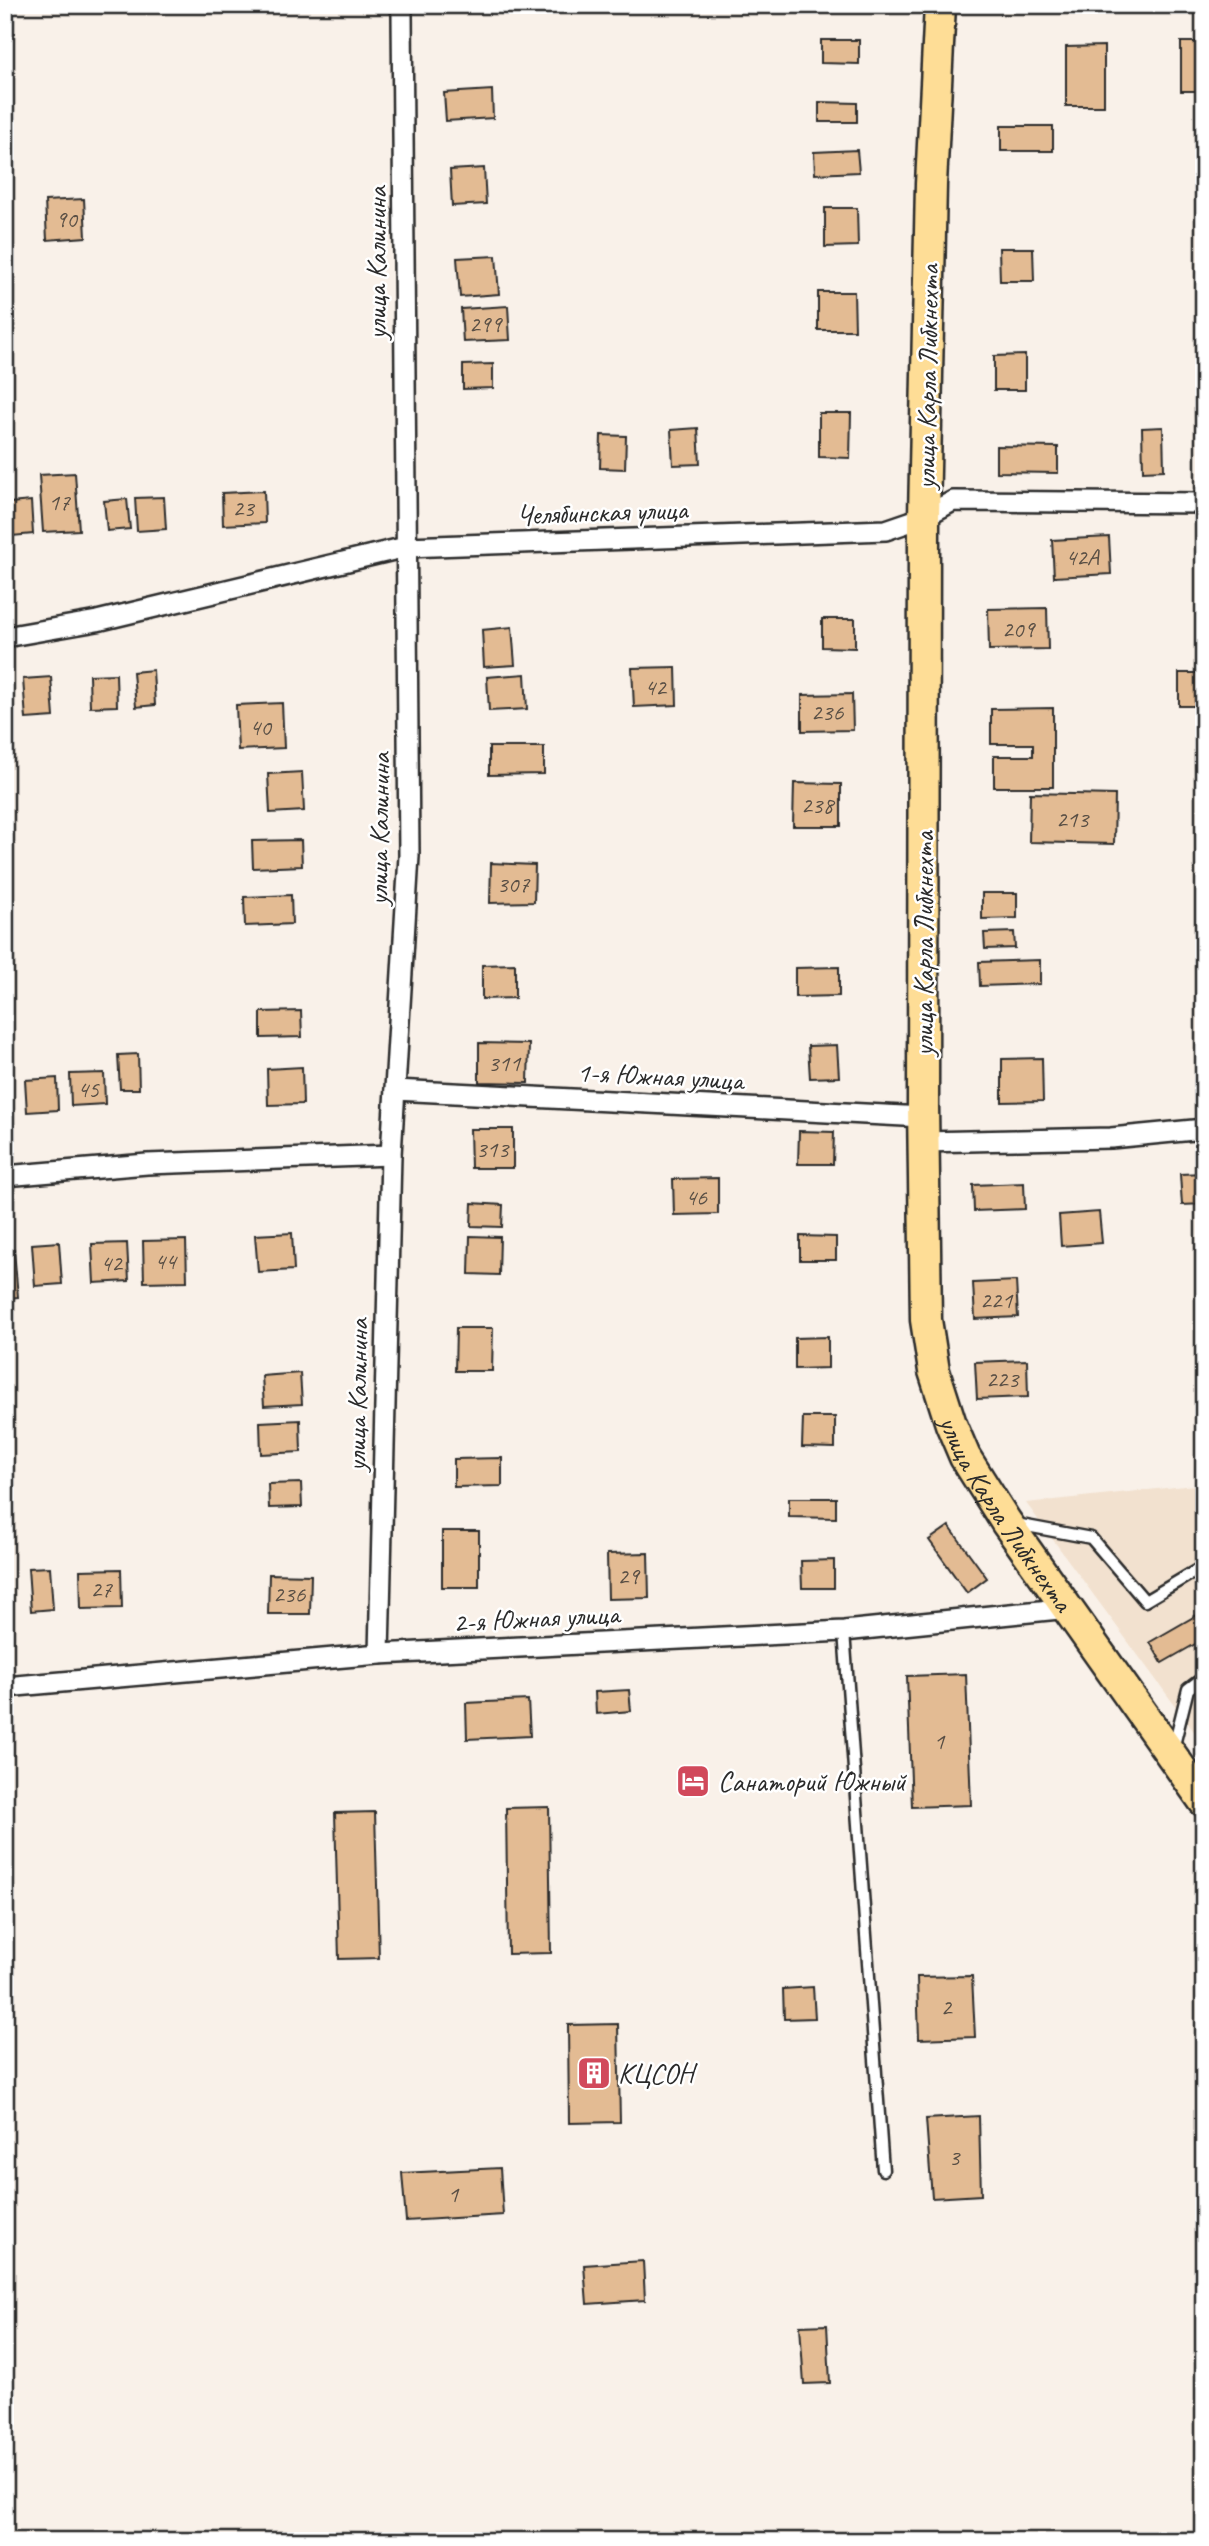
<svg xmlns="http://www.w3.org/2000/svg" width="1209" height="2546" font-family="Caveat,sans-serif">
<style>
.built{fill:#f2e1cf}
.building{fill:#e3bb93;stroke:#2b2b2b;stroke-width:2}
.lines{fill:none;stroke-linecap:round;stroke-linejoin:round}
.service-casing{stroke:#2b2b2b;stroke-width:15}
.minor-casing{stroke:#2b2b2b;stroke-width:24}
.primary-casing{stroke:#2b2b2b;stroke-width:35}
.service{stroke:#fff;stroke-width:10}
.minor{stroke:#fff;stroke-width:19}
.primary{stroke:#fedd96;stroke-width:30}
.labels{text-anchor:middle;dominant-baseline:central;stroke-width:5;stroke-linejoin:round;paint-order:stroke}
.number-label{font-size:24px;fill:#594f45}
.street-label{font-size:28px;fill:#2b2b2b;stroke:#fff}
.poi-label{font-size:28px;fill:#2b2b2b;stroke:#fff;text-anchor:start}
</style>
<rect width="100%" height="100%" fill="#f9f1e9"/>
<filter id="ink" filterUnits="userSpaceOnUse"><feTurbulence type="fractalNoise" baseFrequency=".0143" numOctaves="2"/><feDisplacementMap in="SourceGraphic" scale="14" xChannelSelector="R" yChannelSelector="G"/><feConvolveMatrix kernelMatrix="1 2 1 2 8 2 1 2 1" color-interpolation-filters="sRGB"/></filter>
<g filter="url(#ink)">
<path class="built" d="M1204,1484V1745L1026,1503Z"/>
<g class="building">
<path d="M821,40H859V64L821,63Z"/>
<rect x="1181" y="42" width="23" height="49"/>
<path d="M1104,46V106H1066V47Z"/>
<path d="M492,90L493,118L446,121L444,93Z"/>
<path d="M819,102L857,103V122H819Z"/>
<rect x="1001" y="126" width="52" height="25"/>
<path d="M857,150L859,172L815,174L814,152Z"/>
<path d="M484,168L486,204L452,206L450,170Z"/>
<path d="M84,199L86,237L47,240L45,201Z"/>
<path d="M825,208H857L858,246L825,247Z"/>
<path d="M999,248H1033L1034,281H1000Z"/>
<path d="M496,256L499,294L460,297L457,258Z"/>
<path d="M818,292H854L855,330H818Z"/>
<path d="M508,306L510,340L463,342L461,309Z"/>
<path d="M1025,355V390H994V356Z"/>
<path d="M493,364V388L463,389V365Z"/>
<path d="M819,413H851L850,458L819,457Z"/>
<path d="M1163,427L1164,470L1143,471L1142,428Z"/>
<path d="M698,428L700,464L673,465L671,430Z"/>
<path d="M601,435L626,436L625,469L600,468Z"/>
<path d="M996,446L1058,447V473L996,472Z"/>
<path d="M75,473L79,530L43,532L39,475Z"/>
<path d="M264,491L265,523L223,525L222,493Z"/>
<path d="M164,497L166,529L137,531L135,498Z"/>
<path d="M127,499L130,529L107,531L104,501Z"/>
<path d="M31,501L33,534L12,536L10,503Z"/>
<path d="M1109,537L1111,574L1054,577L1052,540Z"/>
<path d="M1047,608L1048,649L989,650L988,609Z"/>
<path d="M822,619H855V648L822,647Z"/>
<path d="M512,627L515,665L484,667L482,630Z"/>
<path d="M676,667L677,705L634,707L632,668Z"/>
<path d="M153,670L155,705L136,707L133,672Z"/>
<rect x="1179" y="673" width="25" height="33"/>
<path d="M116,674L117,706L90,707L89,675Z"/>
<path d="M525,674L527,709L489,711L487,677Z"/>
<path d="M51,677L54,717L26,719L23,679Z"/>
<path d="M852,694L853,730L802,731V695Z"/>
<path d="M282,703L284,748L238,750L236,705Z"/>
<path d="M1053,708V787H994V756H1033V744H991V709Z"/>
<path d="M489,747H544V774L489,775Z"/>
<path d="M302,772L304,811L270,813L268,774Z"/>
<path d="M794,783L841,784V826H793Z"/>
<path d="M1030,793L1115,795L1114,844L1029,842Z"/>
<path d="M301,840L302,866L253,868L252,841Z"/>
<path d="M491,863L535,865L534,902L490,903Z"/>
<path d="M982,893H1017V918L982,919Z"/>
<path d="M291,895L292,924L245,926L244,897Z"/>
<path d="M1014,932L1015,948L985,949L984,933Z"/>
<path d="M1040,960V984L980,986L979,962Z"/>
<path d="M515,964V998L482,999V965Z"/>
<path d="M839,967V996L795,997V968Z"/>
<path d="M301,1011L302,1037L261,1038V1012Z"/>
<path d="M479,1043L529,1044L528,1083L479,1082Z"/>
<path d="M837,1045L839,1077L810,1078L808,1046Z"/>
<path d="M138,1054L139,1089H120L118,1055Z"/>
<path d="M1042,1058L1043,1101L1002,1102V1059Z"/>
<path d="M302,1067L303,1104L268,1105L267,1069Z"/>
<path d="M104,1073L105,1104L71,1106L70,1074Z"/>
<path d="M57,1078L58,1110L27,1112L25,1080Z"/>
<path d="M470,1129H513V1168H471Z"/>
<path d="M799,1131L834,1132L833,1164H798Z"/>
<path d="M1204,1173V1204L1182,1205L1180,1174Z"/>
<path d="M718,1178V1214L674,1215L673,1179Z"/>
<path d="M1024,1183L1025,1209L974,1211L973,1185Z"/>
<path d="M472,1203L503,1205L502,1227L471,1226Z"/>
<path d="M1099,1212L1102,1243L1061,1246L1059,1215Z"/>
<path d="M292,1233L294,1270L258,1272L255,1235Z"/>
<path d="M470,1236L500,1237L499,1275L469,1274Z"/>
<path d="M800,1236L836,1237V1260H800Z"/>
<path d="M186,1240L187,1281L144,1282L143,1241Z"/>
<path d="M59,1242L62,1284L35,1286L32,1244Z"/>
<path d="M127,1243L129,1281L94,1283L92,1244Z"/>
<path d="M14,1250L18,1297L5,1298V1251Z"/>
<path d="M1016,1281L1018,1317L975,1319L973,1283Z"/>
<path d="M456,1328H493L492,1371H455Z"/>
<path d="M828,1337V1368L795,1369V1338Z"/>
<path d="M1027,1360L1028,1397L977,1399L975,1362Z"/>
<path d="M300,1373L302,1404L264,1406L262,1376Z"/>
<path d="M803,1417H835V1448L802,1447Z"/>
<path d="M300,1420L301,1452L261,1454L260,1422Z"/>
<path d="M502,1458V1486L454,1487V1459Z"/>
<path d="M301,1483L302,1507L269,1508L268,1484Z"/>
<path d="M789,1498H836V1518L789,1517Z"/>
<path d="M949,1526L987,1578L967,1593L929,1540Z"/>
<rect x="442" y="1531" width="37" height="56"/>
<path d="M648,1553L649,1598L608,1599L607,1554Z"/>
<path d="M834,1560V1588H802L801,1561Z"/>
<path d="M50,1567L53,1609L31,1611L28,1568Z"/>
<path d="M121,1569L122,1608L81,1609L80,1570Z"/>
<path d="M269,1574L311,1575L310,1614H268Z"/>
<path d="M1204,1611V1639L1162,1663L1150,1642Z"/>
<path d="M966,1674L971,1805L912,1807L907,1676Z"/>
<path d="M629,1690L631,1711L596,1714L595,1692Z"/>
<path d="M528,1700L530,1736L467,1739L466,1703Z"/>
<path d="M549,1807L551,1953L508,1954L506,1808Z"/>
<path d="M375,1812L379,1958L339,1959L335,1813Z"/>
<path d="M972,1976L975,2037L919,2039L917,1977Z"/>
<path d="M813,1987L815,2018L784,2019L783,1989Z"/>
<path d="M618,2024L620,2122L569,2123L568,2025Z"/>
<path d="M979,2116L981,2195L932,2198L926,2119Z"/>
<path d="M500,2168L503,2215L406,2221L402,2173Z"/>
<path d="M643,2261L645,2300L587,2304L584,2265Z"/>
<path d="M827,2325L830,2383L804,2384L800,2326Z"/>
</g>
<g class="lines">
<g class="service-casing">
<g id="service">
<path d="M1098,5L1204,6"/>
<path d="M1016,1524L1091,1538L1145,1601L1204,1566"/>
<path d="M844,1631L883,2170"/>
<path d="M1173,1749L1188,1689L1204,1677"/>
</g>
</g>
<g class="minor-casing">
<g id="minor">
<path d="M5,637L97,621L406,547L886,530L924,517L953,501L1204,503"/>
<path d="M395,1090L923,1117"/>
<path d="M923,1142L1111,1138L1204,1129"/>
<path d="M5,1176L147,1164L391,1155"/>
<path d="M379,1654L391,1155L409,856L402,13L399,5"/>
<path d="M5,1687L379,1654L844,1631L1069,1608"/>
</g>
</g>
<g class="primary-casing">
<g id="primary">
<path id="s1" d="M940,5L931,184L924,517L923,1106L926,1320L934,1371L951,1424L965,1457L1006,1522L1204,1801"/>
</g>
</g>
<use href="#service" class="service"/>
<use href="#minor" class="minor"/>
<use href="#primary" class="primary"/>
</g>
</g>
<defs>
<g id="hotel-square" transform="scale(1.75)"><rect x="-9" y="-9" width="18" height="18" rx="4" fill="#d1495b" stroke="#fff"/><path d="M-6-4.5h1.5V1H6V5H4.5V3h-9V5H-6ZM-4 0a1.8 1.8 0 1 1 3.6 0ZM.5 0V-2.5h3Q6-2.5 6 0Z" fill="#fff"/></g>
<g id="building-square" transform="scale(1.75)"><rect x="-9" y="-9" width="18" height="18" rx="4" fill="#d1495b" stroke="#fff"/><path d="M-4-6H4V6H1V3H-1V6H-4ZM-2.5-4.3h1.7v1.8h-1.7ZM.8-4.3h1.7v1.8H.8ZM-2.5-1h1.7V.8h-1.7ZM.8-1h1.7V.8H.8Z" fill="#fff"/></g>
</defs>
<g fill-rule="evenodd">
<use href="#hotel-square" x="693" y="1781"/>
<use href="#building-square" x="594" y="2073"/>
</g>
<g class="labels">
<g class="number-label">
<text x="66" y="219">90</text>
<text x="485" y="324">299</text>
<text x="59" y="502">17</text>
<text x="243" y="508">23</text>
<text x="1082" y="557">42А</text>
<text x="1018" y="629">209</text>
<text x="655" y="687">42</text>
<text x="827" y="712">236</text>
<text x="260" y="727">40</text>
<text x="817" y="805">238</text>
<text x="1072" y="819">213</text>
<text x="513" y="884">307</text>
<text x="504" y="1063">311</text>
<text x="88" y="1089">45</text>
<text x="492" y="1149">313</text>
<text x="696" y="1197">46</text>
<text x="165" y="1261">44</text>
<text x="111" y="1263">42</text>
<text x="996" y="1300">221</text>
<text x="1002" y="1379">223</text>
<text x="628" y="1576">29</text>
<text x="101" y="1589">27</text>
<text x="289" y="1594">236</text>
<text x="939" y="1741">1</text>
<text x="946" y="2007">2</text>
<text x="954" y="2157">3</text>
<text x="453" y="2194">1</text>
</g>
<g class="street-label">
<text transform="translate(376 263) rotate(-90)">улица Калинина</text>
<text transform="translate(927 377) rotate(-89)">улица Карла Либкнехта</text>
<text transform="translate(602 512) rotate(-2)">Челябинская улица</text>
<text transform="translate(379 829) rotate(-89)">улица Калинина</text>
<text transform="translate(923 944) rotate(-90)">улица Карла Либкнехта</text>
<text transform="translate(660 1076) rotate(3)">1-я Южная улица</text>
<text transform="translate(357 1395) rotate(-89)">улица Калинина</text>
<text stroke="none"><textPath href="#s1" startOffset="1528">улица Карла Либкнехта</textPath></text>
<text transform="translate(536 1618) rotate(-3)">2-я Южная улица</text>
</g>
<g class="poi-label">
<text x="718" y="1781">Санаторий Южный</text>
<text x="618" y="2073">КЦСОН</text>
</g>
</g>
<rect width="1209" height="2546" fill="none" stroke="#fff" stroke-width="28"/>
<rect x="14" y="14" width="1181" height="2518" fill="none" stroke="#2b2b2b" stroke-width="2.5" filter="url(#ink)"/>
</svg>
